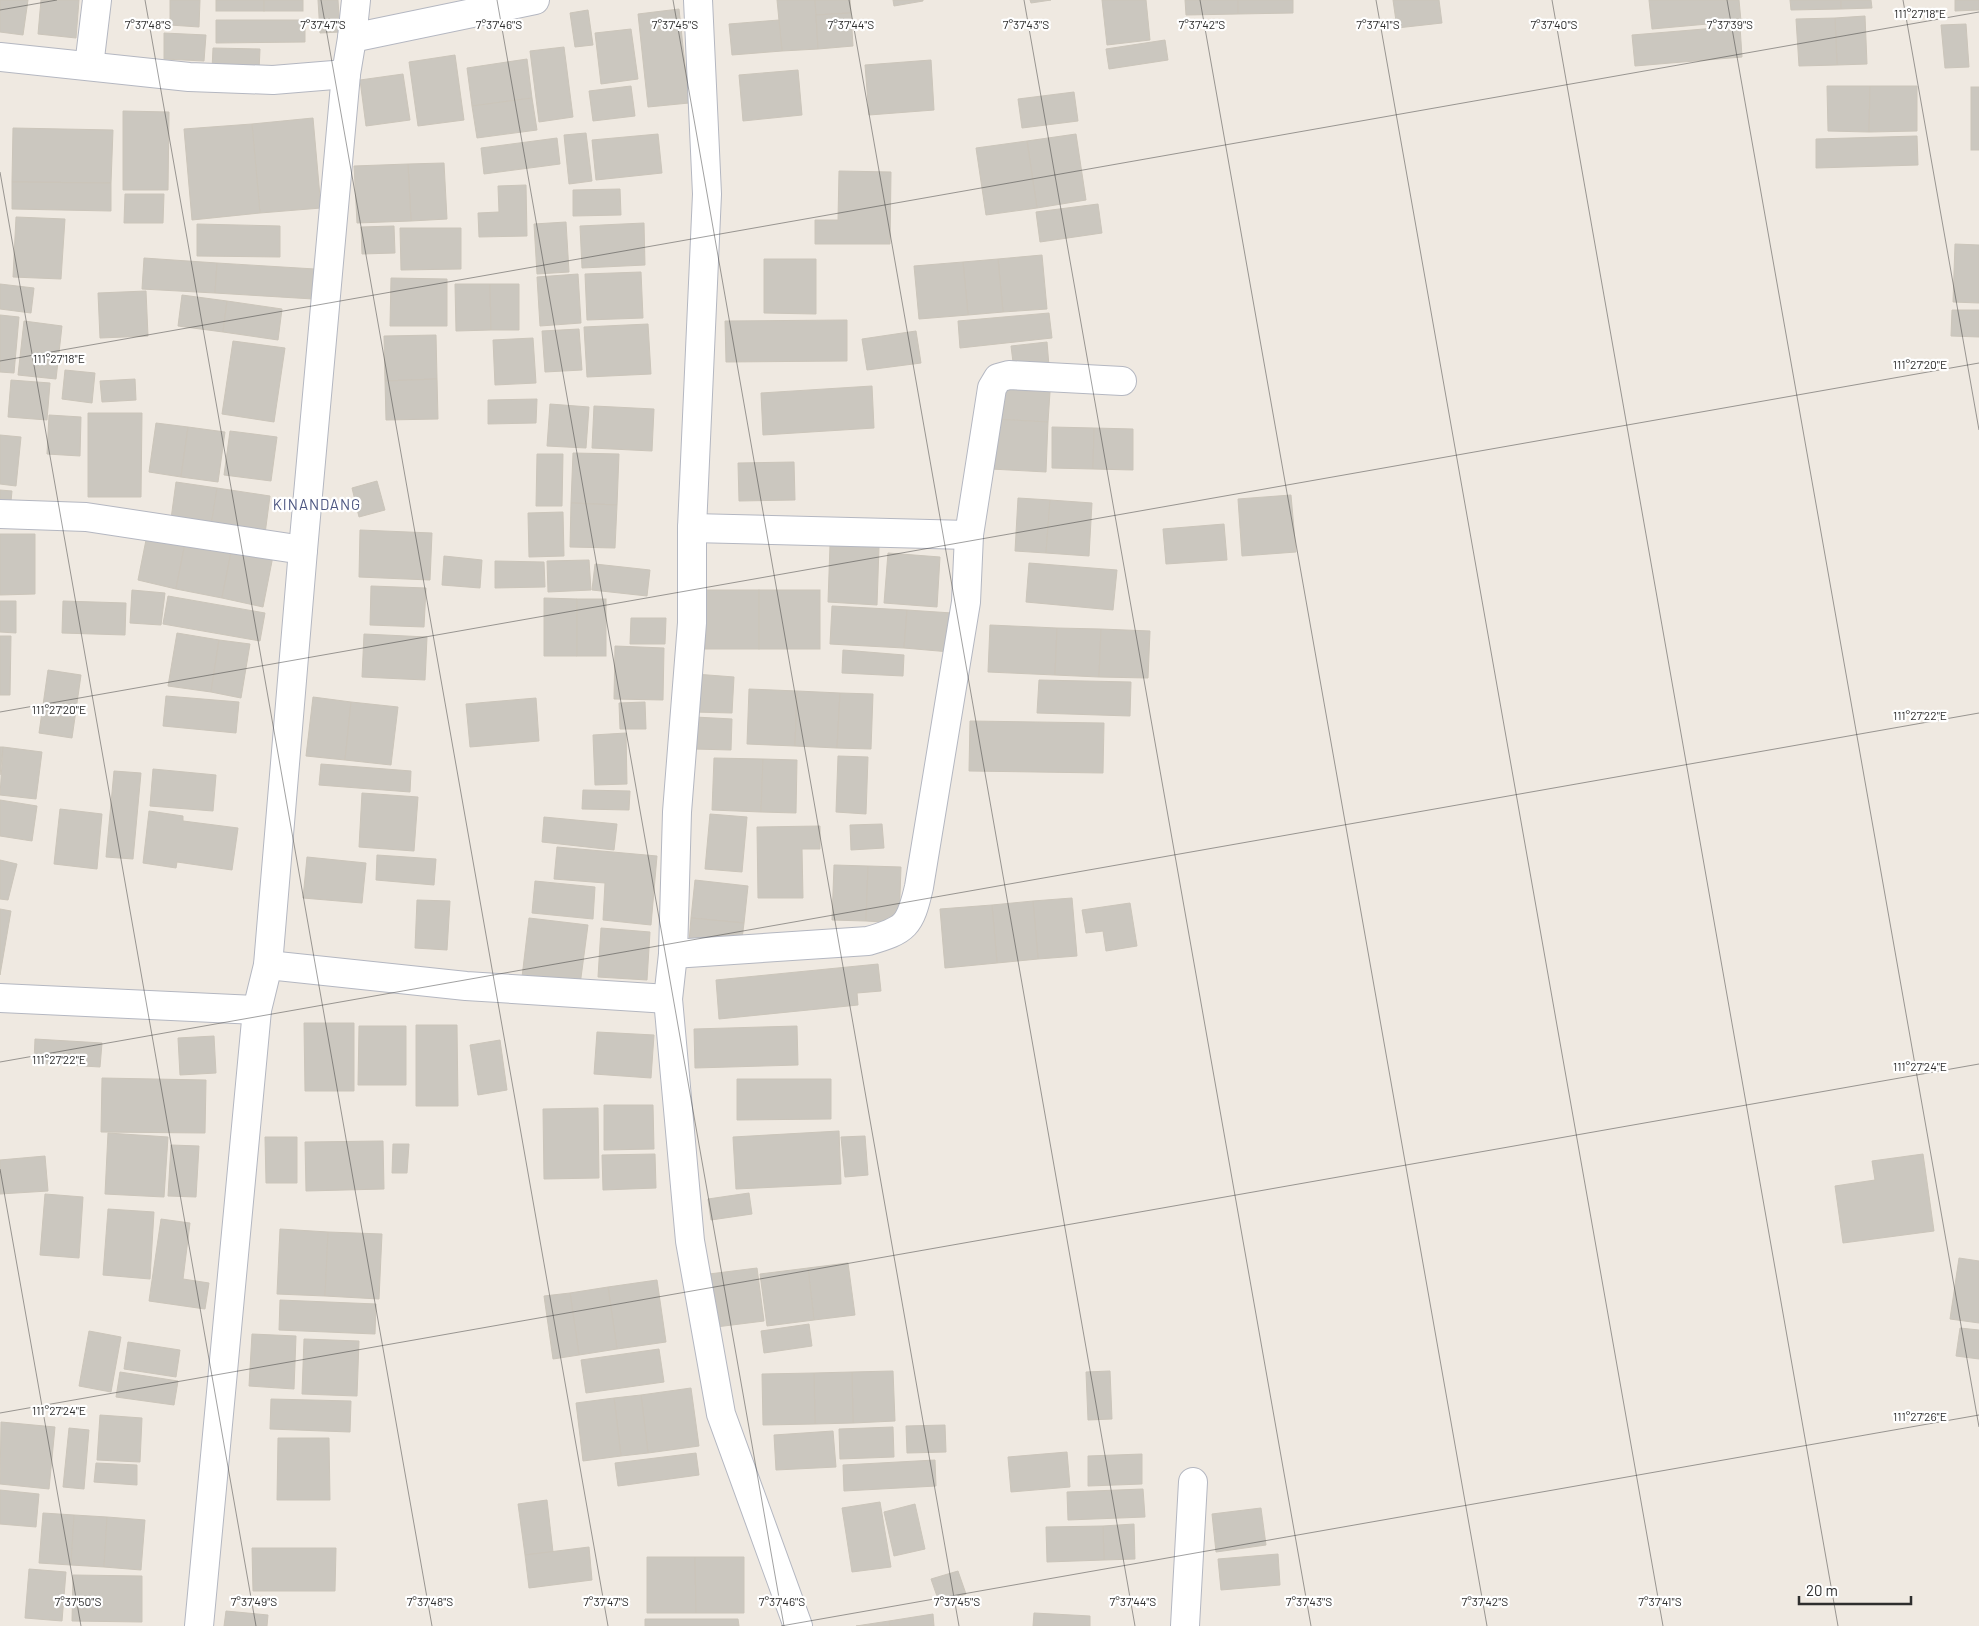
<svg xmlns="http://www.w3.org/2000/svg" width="1979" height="1626" font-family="Barlow,sans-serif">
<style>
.building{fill:#cbc7bf;stroke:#cbc5ba}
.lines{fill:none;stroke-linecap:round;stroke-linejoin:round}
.minor-casing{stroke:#b4b7c1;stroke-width:30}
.minor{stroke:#fff;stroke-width:28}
.ticks{fill:none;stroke:#2e2e2e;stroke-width:1;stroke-opacity:0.45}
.labels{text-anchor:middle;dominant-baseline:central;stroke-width:4.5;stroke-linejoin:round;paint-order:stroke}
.quarter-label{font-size:15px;letter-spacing:1px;fill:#4d5680;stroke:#fff}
.ticks-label{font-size:12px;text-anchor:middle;fill:#2e2e2e;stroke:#fff;stroke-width:4.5;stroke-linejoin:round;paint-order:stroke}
</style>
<rect width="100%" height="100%" fill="#efe9e1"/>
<g class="building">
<path d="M0,0H28L23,35L0,32Z"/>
<path d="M41,0H79L76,38L38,34Z"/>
<path d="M170,0H200L199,27L170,25Z"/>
<rect x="216" y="0" width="48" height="11"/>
<rect x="264" y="0" width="39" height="11"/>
<path d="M318,0H338L340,32L320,33Z"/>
<path d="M777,0H815L818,49L782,51Z"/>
<path d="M815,0H850L851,13L816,15Z"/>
<path d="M893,0H923V1L894,6Z"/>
<path d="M1030,0H1051L1031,3Z"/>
<path d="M1102,0H1146L1150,40L1107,45Z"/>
<path d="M1185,0H1238V14L1186,15Z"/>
<path d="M1238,0H1293V13L1238,14Z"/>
<path d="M1393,0H1439L1442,23L1397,28Z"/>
<path d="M1649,0H1739L1741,21L1652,29Z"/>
<path d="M1790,0H1841V9L1791,10Z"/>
<path d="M1841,0H1871L1872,8L1841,9Z"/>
<path d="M1955,0H1979V10L1955,11Z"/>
<path d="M679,9L689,103L648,107L638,14Z"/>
<path d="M588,10L593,45L575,47L570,13Z"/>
<path d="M851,13L853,46L818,49L816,15Z"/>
<path d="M1865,16L1867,64L1837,65L1835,18Z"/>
<path d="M1835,18L1837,65L1799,66L1796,19Z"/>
<path d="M216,20H305V42L216,43Z"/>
<path d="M779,20L782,51L732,55L729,24Z"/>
<path d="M1966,24L1969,67L1945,68L1941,25Z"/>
<path d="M1740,26L1742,57L1635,66L1632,35Z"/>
<path d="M631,29L638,79L601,84L595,33Z"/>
<path d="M164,33L206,35L204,61L164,59Z"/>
<path d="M1165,40L1168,60L1109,69L1106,49Z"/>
<path d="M564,47L573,117L539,122L530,51Z"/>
<path d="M213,48L260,49L259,71L212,70Z"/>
<path d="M455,55L464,120L418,126L409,62Z"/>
<path d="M527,59L532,98L472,106L467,68Z"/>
<path d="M931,60L934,110L869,115L865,65Z"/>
<path d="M798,70L802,115L743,121L739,75Z"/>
<path d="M403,74L410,120L366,126L360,80Z"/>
<path d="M631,86L635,116L593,121L589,91Z"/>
<path d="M1827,86H1870L1869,132L1828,131Z"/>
<path d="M1870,86H1917V131L1869,132Z"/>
<rect x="1971" y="87" width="8" height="63"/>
<path d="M1074,92L1078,121L1022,128L1018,99Z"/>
<path d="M532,98L537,130L477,138L472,106Z"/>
<path d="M123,111L169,112L168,190H123Z"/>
<path d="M313,118L321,208L260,213L252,124Z"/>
<path d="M252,124L260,213L192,220L184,129Z"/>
<path d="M13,128L113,130L111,183L12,182Z"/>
<path d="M586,133L592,181L569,184L564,135Z"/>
<path d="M658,134L662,173L596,180L592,140Z"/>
<path d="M1076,134L1086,200L1037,208L1027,141Z"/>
<path d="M1917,136L1918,165L1816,168V139Z"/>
<path d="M557,138L560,164L484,174L481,148Z"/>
<path d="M1027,141L1037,208L986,215L976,148Z"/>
<path d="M444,163L447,219L411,221L408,164Z"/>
<path d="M408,164L411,221L357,223L354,166Z"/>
<path d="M839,171L891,172L890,244H815V220H838Z"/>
<path d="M12,182L111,183V211L12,209Z"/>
<path d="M526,185L527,236L479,237L478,213L499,212L498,186Z"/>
<path d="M620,189L621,215L573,216V190Z"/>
<path d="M125,194H164L163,223H124Z"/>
<path d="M1098,204L1102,233L1040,242L1036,212Z"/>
<path d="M16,217L65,219L61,279L13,277Z"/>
<path d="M566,222L569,272L537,274L534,224Z"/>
<path d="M644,223L645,265L582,268L580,226Z"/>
<path d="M197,224L280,226V257L197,256Z"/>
<path d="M394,226L395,253L362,254L361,227Z"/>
<path d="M400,228H461V269L401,270Z"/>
<path d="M1955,244L1979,245V303L1953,302Z"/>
<path d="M1042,255L1047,309L1003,312L998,259Z"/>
<path d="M144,258L217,263L215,293L142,289Z"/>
<path d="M764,259H816V314L764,313Z"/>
<path d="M998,259L1003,312L968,315L963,262Z"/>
<path d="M963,262L968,315L919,319L914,266Z"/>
<path d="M217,263L315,269L313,299L215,293Z"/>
<path d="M641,272L643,318L587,320L585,274Z"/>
<path d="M578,274L581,323L540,326L537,277Z"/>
<path d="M391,278L447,279V326H390Z"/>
<path d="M0,284L34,288L31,313L0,309Z"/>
<path d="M455,284H490L491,330L456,331Z"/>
<path d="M490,284H519V330H491Z"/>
<path d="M146,291L148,336L100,338L98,293Z"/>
<path d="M182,295L227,301L223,332L178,326Z"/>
<path d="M227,301L282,309L278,340L223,332Z"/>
<path d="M1952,310H1979V337L1951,336Z"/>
<path d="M1049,313L1052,338L960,348L958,321Z"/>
<path d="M0,315L19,317L14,373L0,372Z"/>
<path d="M847,320V361L726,362L725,321Z"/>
<path d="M24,321L62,326L56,379L18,375Z"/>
<path d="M648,324L651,374L587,377L584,327Z"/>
<path d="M579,329L582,370L545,372L542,331Z"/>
<path d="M916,331L921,363L867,370L862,339Z"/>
<path d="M436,335L437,379L385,381L384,336Z"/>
<path d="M533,338L536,383L495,385L493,340Z"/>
<path d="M233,341L285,348L274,422L222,414Z"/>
<path d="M1047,342L1049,366L1014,370L1011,346Z"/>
<path d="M65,370L95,373L92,403L62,399Z"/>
<path d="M135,379L136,400L102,402L100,381Z"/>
<path d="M437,379L438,419L386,420L385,381Z"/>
<path d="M11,380L50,383L47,420L8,417Z"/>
<path d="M872,386L874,428L763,435L761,393Z"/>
<path d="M996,389L1050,392L1048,422L994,419Z"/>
<path d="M537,399L536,423L488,424V400Z"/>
<path d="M550,404L589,407L586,448L547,446Z"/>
<path d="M594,406L654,409L652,451L592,448Z"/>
<path d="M88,413H142L141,497H88Z"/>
<path d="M49,415L81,417L80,456L47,454Z"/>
<path d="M994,419L1048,422L1046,472L991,469Z"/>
<path d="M156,423L188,427L181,477L149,472Z"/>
<path d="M188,427L225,432L218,482L181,477Z"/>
<path d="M1052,427L1094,428L1093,469L1052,468Z"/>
<path d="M1094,428L1133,429V470L1093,469Z"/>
<path d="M230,431L277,437L271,481L224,475Z"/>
<path d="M0,435L21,437L16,486L0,484Z"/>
<path d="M573,453L619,454L617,505L571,503Z"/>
<path d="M537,454H563L562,506H536Z"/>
<path d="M794,462L795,500L739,501L738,463Z"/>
<path d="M377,481L385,510L359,517L352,488Z"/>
<path d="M176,482L217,488L211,526L171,519Z"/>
<path d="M217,488L270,496L265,534L211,526Z"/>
<path d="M0,490L12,491L10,512H0Z"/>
<path d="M1291,495L1296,552L1242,556L1238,499Z"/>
<path d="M1018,498L1050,500L1046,553L1015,551Z"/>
<path d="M1050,500L1092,503L1089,556L1046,553Z"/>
<path d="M571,503L617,505L615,548L570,547Z"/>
<path d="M563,512L564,556L529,557L528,513Z"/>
<path d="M1224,524L1227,560L1166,564L1163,529Z"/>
<path d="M148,530L186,538L176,589L138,580Z"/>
<path d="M360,530L432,533L430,580L359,577Z"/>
<path d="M0,534H35V594L0,595Z"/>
<path d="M186,538L232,547L222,598L176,589Z"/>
<path d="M830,545L879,547L877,605L828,602Z"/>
<path d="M232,547L273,556L263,607L222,598Z"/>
<path d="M888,553L940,557L937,607L884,603Z"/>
<path d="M444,556L482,560L480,588L442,585Z"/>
<path d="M589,560L591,590L548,592L547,561Z"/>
<path d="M495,561L544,562L545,587L495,588Z"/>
<path d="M1029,563L1117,570L1113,610L1026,602Z"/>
<path d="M595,564L650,570L647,596L592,590Z"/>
<path d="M371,586L426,588L424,627L370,625Z"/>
<path d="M132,590L165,593L161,625L130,623Z"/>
<rect x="705" y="590" width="54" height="59"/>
<rect x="759" y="590" width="61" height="59"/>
<path d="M168,596L265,613L260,641L163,624Z"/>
<path d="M544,598L577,599V656H544Z"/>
<rect x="577" y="599" width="29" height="57"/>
<path d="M0,601H16V633L0,632Z"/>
<path d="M63,601L126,603L125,635L62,633Z"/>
<path d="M832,606L907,610L904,648L830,644Z"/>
<path d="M907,610L952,613L950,652L904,648Z"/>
<path d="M631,618H666L665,644H630Z"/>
<path d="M990,625L1057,628L1055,675L988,672Z"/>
<path d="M1057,628L1101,629L1099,677L1055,675Z"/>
<path d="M1101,629L1150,631L1148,678L1099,677Z"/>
<path d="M177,633L219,640L211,692L168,686Z"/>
<path d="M364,634L427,637L425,680L362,677Z"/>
<path d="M0,636H11L10,695H0Z"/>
<path d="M219,640L250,644L241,698L211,692Z"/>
<path d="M615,646L664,648L663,700L614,699Z"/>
<path d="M843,650L904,655L903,676L842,673Z"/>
<path d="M48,670L81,675L72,738L39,733Z"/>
<path d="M695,674L734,677L732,713L694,712Z"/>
<path d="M1039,680L1131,682L1130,716L1037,713Z"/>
<path d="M749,689L797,691L795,746L747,744Z"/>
<path d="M797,691L840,693L837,748L795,746Z"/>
<path d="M840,693L873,694L871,749L837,748Z"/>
<path d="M166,696L239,702L236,733L163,726Z"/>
<path d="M313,697L351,702L345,760L306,756Z"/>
<path d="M536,698L539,741L470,747L466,704Z"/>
<path d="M351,702L398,707L391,765L345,760Z"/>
<path d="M645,702L646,729H620L619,703Z"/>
<path d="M695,717L732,719L731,750L694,749Z"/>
<path d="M970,721L1104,723L1103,773L969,771Z"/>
<path d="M626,733L627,784L595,785L593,735Z"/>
<path d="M0,747H3L0,775Z"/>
<path d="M3,747L42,752L36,799L0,795Z"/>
<path d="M838,756L868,757L866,814L836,812Z"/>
<path d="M714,758L763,759L761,812L712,810Z"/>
<path d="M763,759L797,760L796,813L761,812Z"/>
<path d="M321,764L411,771L410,792L319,785Z"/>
<path d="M153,769L216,775L213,811L150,806Z"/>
<path d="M114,771L141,773L133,859L106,857Z"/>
<path d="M583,790L630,791L629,810L582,809Z"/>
<path d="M362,793L418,797L414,851L359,847Z"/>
<path d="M0,800L37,806L32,841L0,836Z"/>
<path d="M60,809L102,814L97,869L54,864Z"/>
<path d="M149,811L183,816V821L238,828L232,870L177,862L176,868L143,863Z"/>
<path d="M710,814L747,817L742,872L705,869Z"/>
<path d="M544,817L617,824L614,850L542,842Z"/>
<path d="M882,824L884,848L851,850L850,825Z"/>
<path d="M820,826V849H802L803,898H758L757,827Z"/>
<path d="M557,847L657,856L651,925L603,920L605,883L554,879Z"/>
<path d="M377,855L436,859L434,885L376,880Z"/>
<path d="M307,857L366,863L362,903L303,898Z"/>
<path d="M0,860L17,864L8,900L0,899Z"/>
<path d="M834,865L868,866L866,921L832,920Z"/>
<path d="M868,866L901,867L899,923L866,921Z"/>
<path d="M695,880L748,886L744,923L691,918Z"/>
<path d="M535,881L595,887L593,919L532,913Z"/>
<path d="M1072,898L1077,956L1038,959L1033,901Z"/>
<path d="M417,900L450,901L447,950L415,948Z"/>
<path d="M1033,901L1038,959L997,963L992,905Z"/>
<path d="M1130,903L1137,946L1106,951L1103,931L1086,933L1082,910Z"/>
<path d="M992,905L997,963L945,968L940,909Z"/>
<path d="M0,909L11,911L0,975Z"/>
<path d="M529,918L588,925L580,985L522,977Z"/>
<path d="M691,918L744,923L741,947L689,942Z"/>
<path d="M601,928L650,932L647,980L598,977Z"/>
<path d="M878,964L881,991L857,993L858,1005L719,1019L716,980Z"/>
<path d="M304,1023H354V1091H305Z"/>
<path d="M416,1025H457L458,1106H416Z"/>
<path d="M359,1026H406V1085H358Z"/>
<path d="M797,1026L798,1065L695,1068L694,1029Z"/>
<path d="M597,1032L654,1035L651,1078L594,1074Z"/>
<path d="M214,1036L216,1073L180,1075L178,1038Z"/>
<path d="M35,1039L102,1043L100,1067L34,1063Z"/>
<path d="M500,1040L507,1090L478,1095L470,1045Z"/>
<path d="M102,1078L206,1080L205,1133L101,1132Z"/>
<path d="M737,1079H831V1119L737,1120Z"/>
<path d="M604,1105H653L654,1149L604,1150Z"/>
<path d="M598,1108L599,1178L544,1179L543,1109Z"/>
<path d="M839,1131L841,1184L736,1189L733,1137Z"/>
<path d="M108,1133L168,1137L164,1197L105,1194Z"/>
<path d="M865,1136L868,1175L845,1177L841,1137Z"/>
<path d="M265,1137H297V1183H266Z"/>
<path d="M383,1141L384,1189L306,1191L305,1142Z"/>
<path d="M393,1144H409L407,1173H392Z"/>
<path d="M171,1145L199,1146L196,1197L168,1196Z"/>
<path d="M655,1154L656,1188L603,1190L602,1155Z"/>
<path d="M1923,1154L1934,1231L1843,1243L1835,1186L1875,1180L1872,1161Z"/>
<path d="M45,1156L48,1191L0,1194V1160Z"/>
<path d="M749,1193L752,1214L711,1220L708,1199Z"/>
<path d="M45,1194L83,1197L79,1258L40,1255Z"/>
<path d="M108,1209L154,1212L150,1279L103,1275Z"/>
<path d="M161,1219L190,1223L183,1279L209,1283L205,1309L149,1301Z"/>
<path d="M280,1229L328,1232L325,1296L277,1294Z"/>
<path d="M328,1232L382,1234L379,1299L325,1296Z"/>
<path d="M1959,1258L1979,1261V1323L1950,1319Z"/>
<path d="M848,1263L855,1315L814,1320L808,1268Z"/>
<path d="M757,1268L764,1321L716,1327L709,1274Z"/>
<path d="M808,1268L814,1320L767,1326L760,1274Z"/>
<path d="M657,1280L666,1342L617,1349L608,1287Z"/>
<path d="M608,1287L617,1349L579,1355L570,1293Z"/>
<path d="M570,1293L579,1355L553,1359L544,1296Z"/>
<path d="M280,1300L376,1304L375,1334L279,1330Z"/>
<path d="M809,1324L812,1346L764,1353L761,1331Z"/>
<path d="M1960,1328L1979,1330V1359L1956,1356Z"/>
<path d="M89,1331L121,1337L111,1392L79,1386Z"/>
<path d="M252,1334L296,1336L294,1389L249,1386Z"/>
<path d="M304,1339L359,1341L357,1396L302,1394Z"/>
<path d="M128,1342L180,1350L176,1377L124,1369Z"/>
<path d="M659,1349L664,1382L586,1393L581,1360Z"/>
<path d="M893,1371L895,1421L853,1423L852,1372Z"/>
<path d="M1110,1371L1112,1419L1088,1420L1086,1372Z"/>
<path d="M120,1372L178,1381L174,1405L116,1397Z"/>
<path d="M852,1372L853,1423L815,1424L814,1373Z"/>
<path d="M814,1373L815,1424L763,1425L762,1374Z"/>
<path d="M691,1388L699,1446L648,1453L641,1395Z"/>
<path d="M641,1395L648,1453L621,1456L614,1398Z"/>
<path d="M614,1398L621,1456L583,1461L576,1403Z"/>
<path d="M271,1399L351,1401L350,1432L270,1429Z"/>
<path d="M100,1415L142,1418L140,1462L97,1460Z"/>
<path d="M1,1422L55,1427L49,1489L0,1484Z"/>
<path d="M945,1425L946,1452L907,1453L906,1426Z"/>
<path d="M893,1427L894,1457L840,1459L839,1429Z"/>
<path d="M69,1428L89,1430L84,1489L63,1487Z"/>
<path d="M833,1431L836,1467L776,1470L774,1435Z"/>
<path d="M278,1438H329L330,1500H277Z"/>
<path d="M1067,1452L1070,1487L1011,1492L1008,1457Z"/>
<path d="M696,1453L699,1475L618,1486L615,1463Z"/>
<path d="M1142,1454V1484L1088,1486V1456Z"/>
<path d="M935,1460L936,1486L844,1491L843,1465Z"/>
<path d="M96,1463L137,1465V1485L94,1482Z"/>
<path d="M1143,1489L1145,1517L1068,1520L1067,1492Z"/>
<path d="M0,1490L39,1494L36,1527L0,1524Z"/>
<path d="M547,1500L553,1552L525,1555L518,1504Z"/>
<path d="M880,1502L891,1567L852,1572L842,1508Z"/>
<path d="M915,1504L925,1549L894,1556L884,1512Z"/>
<path d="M1261,1508L1266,1545L1216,1552L1212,1514Z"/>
<path d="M43,1513L74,1515L71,1565L39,1563Z"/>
<path d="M74,1515L107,1517L104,1567L71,1565Z"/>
<path d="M107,1517L145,1520L141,1570L104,1567Z"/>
<path d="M1134,1524L1135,1559L1104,1560L1103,1526Z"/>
<path d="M1103,1526L1104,1560L1047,1562L1046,1527Z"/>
<path d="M589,1547L592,1580L529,1588L525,1555Z"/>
<path d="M252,1548H336L335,1591H253Z"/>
<path d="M1278,1554L1280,1585L1221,1590L1218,1559Z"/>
<path d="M647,1557H695L696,1613H647Z"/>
<path d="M695,1557H744V1613H696Z"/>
<path d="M29,1569L66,1572L62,1621L25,1618Z"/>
<path d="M958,1571L966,1594L939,1602L931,1579Z"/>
<path d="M73,1575L142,1576V1622L72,1621Z"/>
<path d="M226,1611L268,1615L267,1626H224Z"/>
<path d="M1034,1613L1090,1616V1626H1033Z"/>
<path d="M933,1614L934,1626H890L889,1621Z"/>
<path d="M645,1619H738L739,1626H645Z"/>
<path d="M889,1621L890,1626H856Z"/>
</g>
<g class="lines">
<g class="minor-casing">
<g id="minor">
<path d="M356,0L352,38L535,0"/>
<path d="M698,0L707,194L692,528V623L677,812L673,954L668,999L690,1241L721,1414L798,1626"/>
<path d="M0,57L189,77L273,80L346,74"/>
<path d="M89,66L97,0"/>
<path d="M0,514L86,517L303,550"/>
<path d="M692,528L969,535"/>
<path d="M673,954L868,941C906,930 910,926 919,887L966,602L969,535L992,388L998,378L1009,375L1122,381"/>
<path d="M268,965L466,986L668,999"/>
<path d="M0,998L257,1010"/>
<path d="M199,1626L257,1010L268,965L303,550L346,74L352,38"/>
<path d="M1185,1626L1193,1482"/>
</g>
</g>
<use href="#minor" class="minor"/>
</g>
<path class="ticks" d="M145,0L432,1626M321,0L608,1626M497,0L784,1626M673,0L959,1626M849,0L1135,1626M1024,0L1311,1626M1200,0L1487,1626M1376,0L1663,1626M1552,0L1838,1626M1727,0L1979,1427M1903,0L1979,430M0,10L57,0M0,172L256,1626M0,361L1979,12M0,712L1979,363M0,1062L1979,713M0,1169L81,1626M0,1413L1979,1064M781,1626L1979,1415"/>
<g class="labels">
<g class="quarter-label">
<text x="317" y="504">KINANDANG</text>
</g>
</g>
<g class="ticks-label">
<text x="1920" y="18">111°27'18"E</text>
<text x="148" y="29">7°37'48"S</text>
<text x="323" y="29">7°37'47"S</text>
<text x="499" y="29">7°37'46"S</text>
<text x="675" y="29">7°37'45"S</text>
<text x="851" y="29">7°37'44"S</text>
<text x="1026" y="29">7°37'43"S</text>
<text x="1202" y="29">7°37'42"S</text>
<text x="1378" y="29">7°37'41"S</text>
<text x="1554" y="29">7°37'40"S</text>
<text x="1730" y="29">7°37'39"S</text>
<text x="59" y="363">111°27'18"E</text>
<text x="1920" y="369">111°27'20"E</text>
<text x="59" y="714">111°27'20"E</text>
<text x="1920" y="720">111°27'22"E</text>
<text x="59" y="1064">111°27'22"E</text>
<text x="1920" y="1071">111°27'24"E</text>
<text x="59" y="1415">111°27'24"E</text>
<text x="1920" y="1421">111°27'26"E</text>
<text x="78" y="1606">7°37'50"S</text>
<text x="254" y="1606">7°37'49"S</text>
<text x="430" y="1606">7°37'48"S</text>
<text x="606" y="1606">7°37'47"S</text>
<text x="782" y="1606">7°37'46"S</text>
<text x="957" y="1606">7°37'45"S</text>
<text x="1133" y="1606">7°37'44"S</text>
<text x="1309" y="1606">7°37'43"S</text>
<text x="1485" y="1606">7°37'42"S</text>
<text x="1660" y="1606">7°37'41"S</text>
</g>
<path d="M1799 1596v8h112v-8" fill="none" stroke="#2e2e2e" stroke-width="2.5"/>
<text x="1806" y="1596" font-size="15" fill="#2e2e2e" stroke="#ffffff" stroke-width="4" paint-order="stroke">20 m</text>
</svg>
